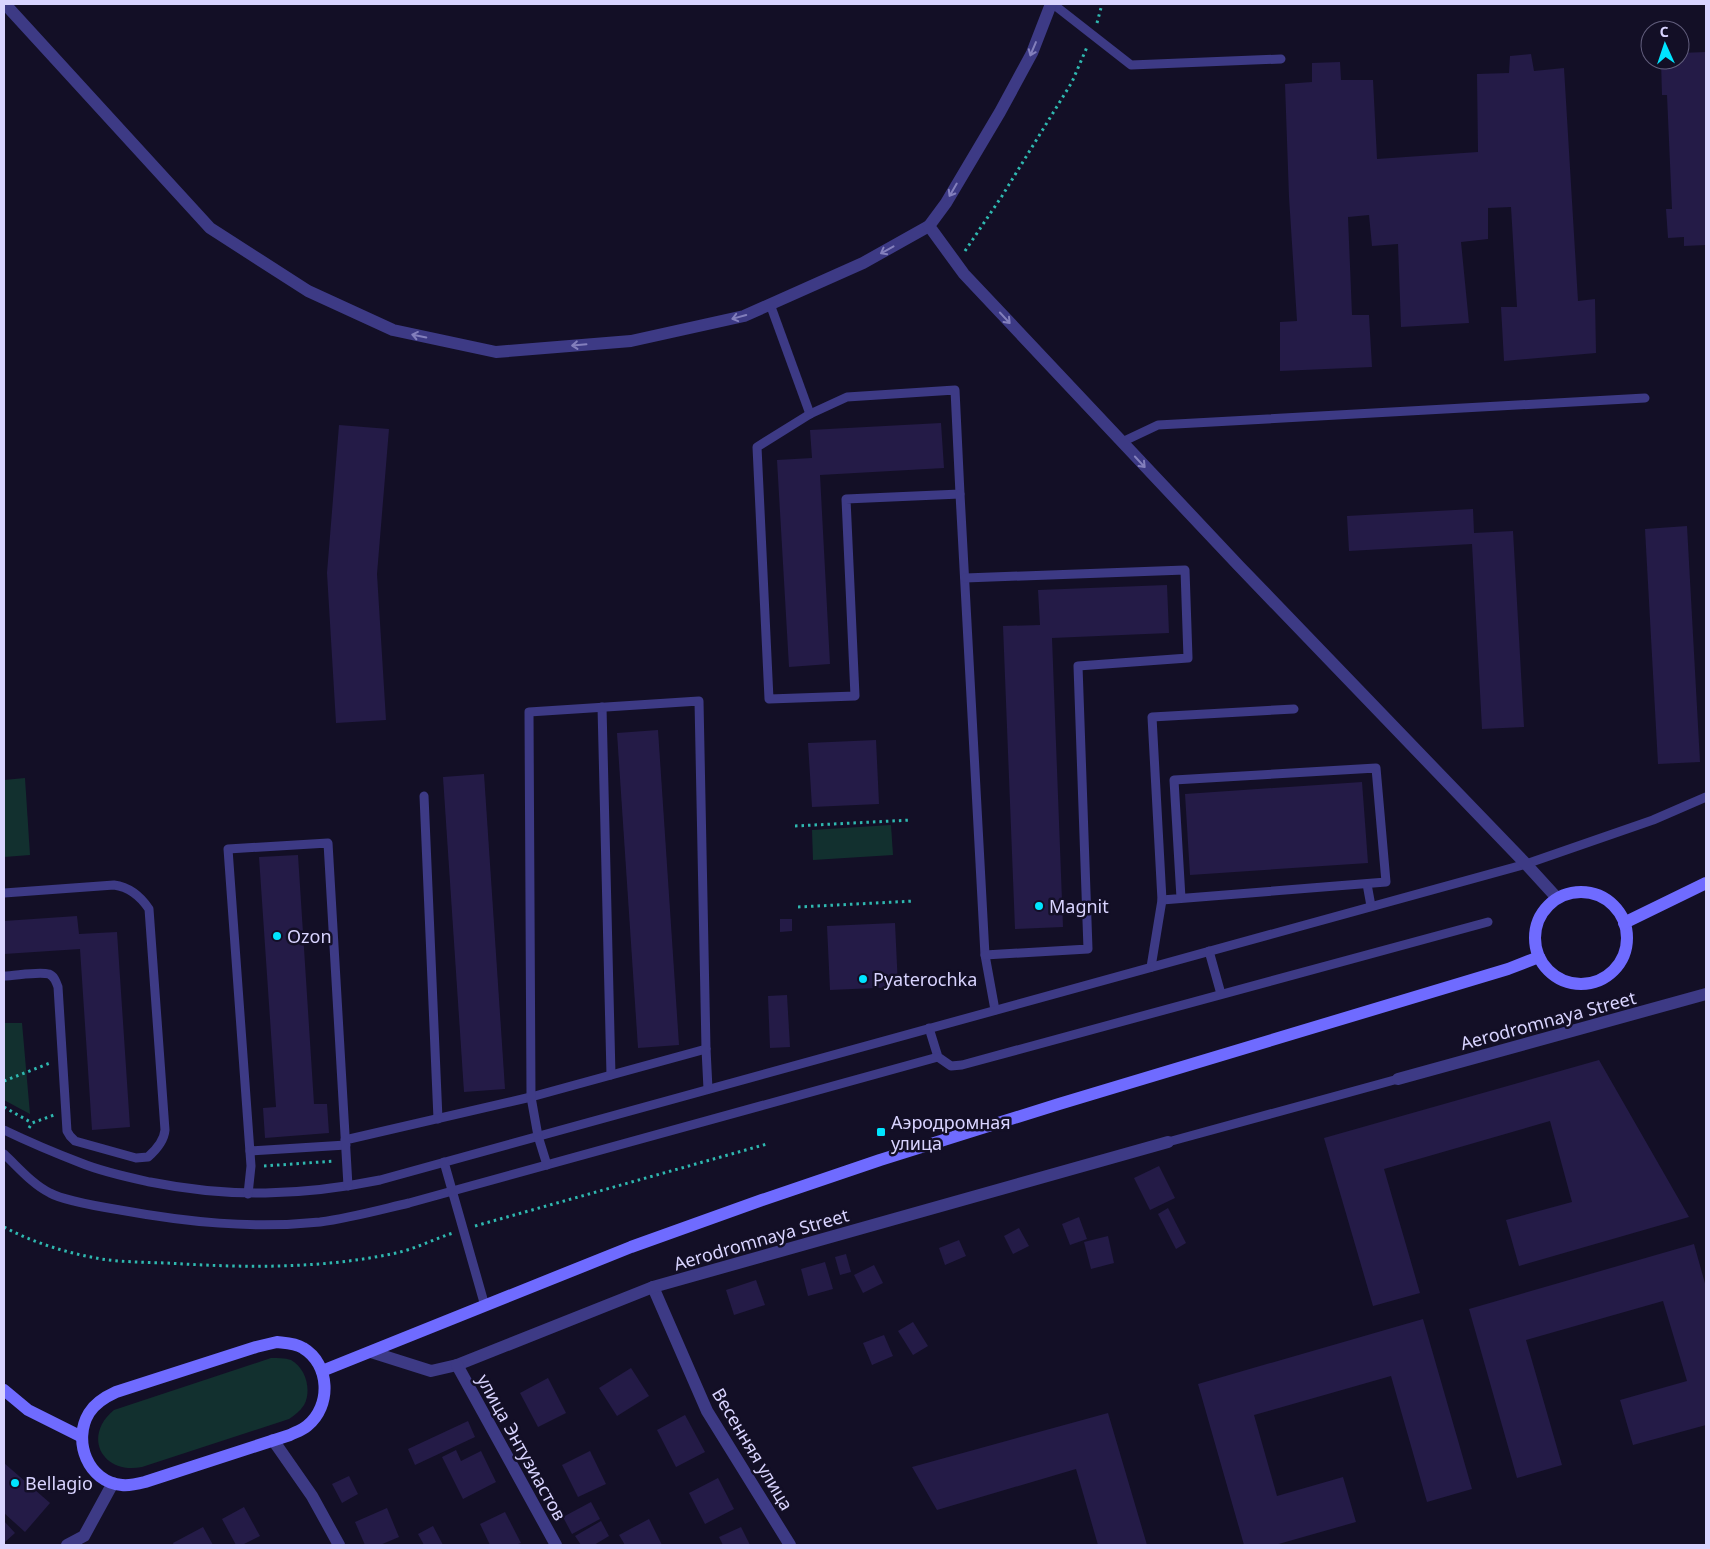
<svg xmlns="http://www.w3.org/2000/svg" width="1710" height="1549" font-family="'Noto Sans',sans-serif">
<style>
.green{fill:#12302f}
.building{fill:#241b47}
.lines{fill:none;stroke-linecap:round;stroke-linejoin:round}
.path{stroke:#2fb8b0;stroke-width:3;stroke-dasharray:2.5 4;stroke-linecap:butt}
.lane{stroke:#3d3a85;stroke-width:9}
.street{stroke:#3d3a85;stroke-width:12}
.secondary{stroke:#6f6bff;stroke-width:12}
.oneway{stroke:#837fbc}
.poi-dot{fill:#00e5ff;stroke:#130f26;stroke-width:2}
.labels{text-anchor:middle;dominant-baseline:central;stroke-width:5;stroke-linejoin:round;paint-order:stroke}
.poi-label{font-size:18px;fill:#d9d4ff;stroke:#130f26;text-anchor:start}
.street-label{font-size:18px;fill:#d9d4ff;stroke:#130f26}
</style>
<rect width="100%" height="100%" fill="#130f26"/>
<g class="green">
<path d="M25,778L30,855L4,857V780Z"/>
<path d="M891,825L893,855L813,860L812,830Z"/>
<path d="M4,1023H22L30,1114L4,1100Z"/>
<path d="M271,1358C277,1358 285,1358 291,1360C306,1368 312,1391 304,1405C300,1411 295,1415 289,1419L142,1467C102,1475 82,1436 114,1410Z"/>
</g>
<g class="building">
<path d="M1706,52V245L1684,246V237L1668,238L1666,209H1672L1667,95H1662L1661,61L1680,60V53Z"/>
<path d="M1531,54L1534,71L1564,68L1578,301L1595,299L1596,353L1504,361L1501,307H1517L1511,207L1488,208V239L1461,242L1469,323L1401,327L1398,244L1372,246L1369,215L1348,217L1352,315H1369L1372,367L1280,371V322L1297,321L1289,197L1285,84L1312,82V63L1340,62L1341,80H1373L1377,159L1478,152L1477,74L1509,73L1510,56Z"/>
<path d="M941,423L944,468L820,475L830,664L789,667L777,460L812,458L810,430Z"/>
<path d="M339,425L389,429L377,574L386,720L336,723L327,573Z"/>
<path d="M1473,509L1474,533L1513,531L1524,727L1482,729L1472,544L1349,551L1347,516Z"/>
<path d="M1687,526L1700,762L1658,764L1645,529Z"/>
<path d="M1167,585L1169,633L1052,638L1063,927L1015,929L1003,626L1040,625L1038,590Z"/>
<path d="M658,730L679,1045L638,1048L617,733Z"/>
<path d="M876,740L879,804L812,807L808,743Z"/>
<path d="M484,774L505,1089L464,1092L443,777Z"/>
<path d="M1362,782L1368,863L1190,875L1185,794Z"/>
<path d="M298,855L314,1104H327L329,1133L265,1138L263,1108L276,1107L259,857Z"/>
<path d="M77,916L79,934L117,932L130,1127L92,1130L80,949L4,954V921Z"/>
<path d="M780,919H792V931L780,932Z"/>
<path d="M895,923L898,987L830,990L827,926Z"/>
<path d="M787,995L790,1047L770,1048L768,996Z"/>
<path d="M1599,1060L1689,1217L1519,1266L1506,1220L1572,1202L1550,1121L1384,1169L1420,1293L1373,1306L1324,1138Z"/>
<path d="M1159,1166L1175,1198L1150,1210L1134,1178Z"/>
<path d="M1168,1208L1186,1243L1176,1249L1158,1214Z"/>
<path d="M1079,1217L1087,1239L1070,1245L1062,1224Z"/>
<path d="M1019,1228L1029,1246L1013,1254L1004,1236Z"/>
<path d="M1108,1236L1114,1263L1091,1269L1084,1242Z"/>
<path d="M959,1240L966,1256L945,1265L939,1248Z"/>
<path d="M1694,1244L1706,1287V1425L1633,1445L1620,1400L1687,1381L1663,1301L1526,1340L1562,1465L1517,1478L1469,1309Z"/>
<path d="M846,1254L851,1272L840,1275L835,1257Z"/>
<path d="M825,1262L833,1289L808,1296L801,1269Z"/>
<path d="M874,1265L883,1283L863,1293L854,1275Z"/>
<path d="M756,1280L765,1305L734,1315L726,1290Z"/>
<path d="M1423,1319L1472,1489L1427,1502L1391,1376L1254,1415L1277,1496L1343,1477L1356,1522L1275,1545H1244L1198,1384Z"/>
<path d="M913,1322L928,1346L913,1355L898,1331Z"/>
<path d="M884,1335L893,1356L872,1365L863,1343Z"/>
<path d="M631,1368L649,1396L617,1416L599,1388Z"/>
<path d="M548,1378L566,1413L538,1427L520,1393Z"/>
<path d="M1108,1413L1147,1545H1098L1076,1469L937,1510L912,1467Z"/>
<path d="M685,1415L705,1452L676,1467L657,1430Z"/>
<path d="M468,1421L475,1437L415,1465L408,1449Z"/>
<path d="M456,1450L461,1461L481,1451L496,1482L463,1499L442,1457Z"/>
<path d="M590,1451L606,1484L578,1497L562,1465Z"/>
<path d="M4,1463L50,1503L25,1532L4,1513Z"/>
<path d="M349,1476L358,1494L342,1503L332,1484Z"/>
<path d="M718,1478L734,1509L705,1524L689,1493Z"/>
<path d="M591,1502L600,1519L572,1534L563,1517Z"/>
<path d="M244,1507L260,1536L242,1545H236L222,1519Z"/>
<path d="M387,1508L399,1537L380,1545H365L355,1522Z"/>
<path d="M505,1512L521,1543L515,1545H490L480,1524Z"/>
<path d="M649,1519L662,1545H625L619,1535Z"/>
<path d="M4,1521L15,1533L5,1542L4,1541Z"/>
<path d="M601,1521L609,1536L594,1545H581L575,1536Z"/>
<path d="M433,1526L443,1545H424L418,1534Z"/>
<path d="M203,1527L213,1545H174L173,1543Z"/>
<path d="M741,1527L750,1545H723L719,1537Z"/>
</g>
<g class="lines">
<g class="path">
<path d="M1097,23L1102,4"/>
<path d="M965,251L1002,196L1072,82L1087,47"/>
<path d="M795,826L911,820"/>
<path d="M798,907L914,901"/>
<path d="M4,1081L50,1063"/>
<path d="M4,1107L32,1123"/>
<path d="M29,1128L32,1123L54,1115"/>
<path d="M264,1166L335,1161"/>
<path d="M475,1226L767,1144"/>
<path d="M4,1227C34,1243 67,1253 101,1259C128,1263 157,1262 184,1264C255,1268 326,1268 396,1253C415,1249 434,1239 453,1233"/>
</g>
<g class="lane">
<path d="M1053,4L1131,65L1281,59"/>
<path d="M770,304L810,414"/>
<path d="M955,390L960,494L846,499L855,696L769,699L757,447L810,414L847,397Z"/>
<path d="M1122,442L1158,425L1645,398"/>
<path d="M960,494L985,955L995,1010"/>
<path d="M965,578L1185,570L1188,658L1078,666L1088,949L985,955"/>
<path d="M602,707L611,1075"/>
<path d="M424,796L438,1119"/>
<path d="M1367,884L1371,906"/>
<path d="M4,893L114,885C129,887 141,897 149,909L165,1130C164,1141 156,1150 148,1157L136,1158L75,1141L70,1136L67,1131L58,987C56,981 54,976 49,974C38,971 15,976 4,976"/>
<path d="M1162,900L1386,882L1376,768L1174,780L1181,898"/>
<path d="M1209,951L1221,994"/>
<path d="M1151,967L1162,900L1152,717L1294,709"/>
<path d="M929,1028L938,1057L951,1066L962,1065L1488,922"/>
<path d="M4,1130C29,1142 55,1153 81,1163C103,1172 127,1177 150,1182C230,1198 301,1196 380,1180L1526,864L1653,820L1706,797"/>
<path d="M345,1140L531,1097L706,1049"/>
<path d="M1168,1142L1398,1079"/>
<path d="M250,1151L346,1145"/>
<path d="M4,1154C18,1167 32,1184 50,1193C64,1201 102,1207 120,1210C186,1222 252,1229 320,1222C350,1218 379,1210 409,1203L938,1057"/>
<path d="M444,1162L485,1306"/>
<path d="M547,1165L538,1136L531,1097L529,712L699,701L706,1049L708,1089"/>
<path d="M248,1194L251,1166L228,849L328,843L348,1186"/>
</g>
<g class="street">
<path d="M5,4L210,228L308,291L393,330L496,352L631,341L744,316L863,263L929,226"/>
<path d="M1051,4L1032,53L1000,112L946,203L929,226L964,274L1239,566L1526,864L1557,898"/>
<path d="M1398,1079L1706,994"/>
<path d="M653,1287L707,1411L790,1545"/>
<path d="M371,1352L431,1371L457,1365L653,1287L1168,1142"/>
<path d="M457,1365L556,1545"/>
<path d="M273,1440L312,1496L339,1545"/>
<path d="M67,1545L84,1536L113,1483"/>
</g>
<g class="secondary">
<circle cx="1581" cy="938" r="46"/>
<path d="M1624,923L1706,883"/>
<path d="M277,1342C286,1343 295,1343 303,1348C330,1364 332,1406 307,1426C302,1430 296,1432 290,1435L145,1482C137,1484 129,1486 122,1485C88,1482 72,1441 89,1413C95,1403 105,1397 116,1392L256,1347Z"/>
<path d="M322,1371L631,1247L762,1200L880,1160L1059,1104L1508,969L1539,957"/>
<path d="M4,1390L28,1410L82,1437"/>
</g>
</g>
<defs><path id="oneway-shaft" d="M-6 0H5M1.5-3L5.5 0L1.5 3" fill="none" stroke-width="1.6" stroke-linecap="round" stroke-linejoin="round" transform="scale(1.25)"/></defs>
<g class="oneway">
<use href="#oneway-shaft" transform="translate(1033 49) rotate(113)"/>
<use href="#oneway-shaft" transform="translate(953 190) rotate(120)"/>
<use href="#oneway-shaft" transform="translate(887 250) rotate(151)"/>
<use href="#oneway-shaft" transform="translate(739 317) rotate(165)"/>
<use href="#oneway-shaft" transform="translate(1005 318) rotate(47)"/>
<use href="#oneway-shaft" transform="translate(419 336) rotate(-168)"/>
<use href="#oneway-shaft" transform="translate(579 345) rotate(175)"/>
<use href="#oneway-shaft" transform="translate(1140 462) rotate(47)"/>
</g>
<g class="poi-dot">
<circle cx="1039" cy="906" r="5"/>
<circle cx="277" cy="936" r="5"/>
<circle cx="863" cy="979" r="5"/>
<rect x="876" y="1127" width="10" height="10" rx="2.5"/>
<circle cx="15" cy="1483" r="5"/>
</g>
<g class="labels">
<g class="poi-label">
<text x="1049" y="906">Magnit</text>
<text x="287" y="936">Ozon</text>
<text x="873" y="979">Pyaterochka</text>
<text x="891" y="1122">Аэродромная<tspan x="891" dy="21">улица</tspan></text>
<text x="25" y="1483">Bellagio</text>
</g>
<g class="street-label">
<text transform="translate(1548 1020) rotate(-15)">Aerodromnaya Street</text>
<text transform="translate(761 1239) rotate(-16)">Aerodromnaya Street</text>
<text transform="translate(522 1447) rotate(61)">улица Энтузиастов</text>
<text transform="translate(753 1449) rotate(59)">Весенняя улица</text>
</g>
</g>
<rect width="1710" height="1549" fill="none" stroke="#d9d4ff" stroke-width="10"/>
<g transform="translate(1665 45) rotate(357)"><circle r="24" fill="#130f26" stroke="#625e7d"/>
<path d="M0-4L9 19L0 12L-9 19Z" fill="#00e5ff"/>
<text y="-8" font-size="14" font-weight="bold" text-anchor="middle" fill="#d9d4ff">С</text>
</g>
</svg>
